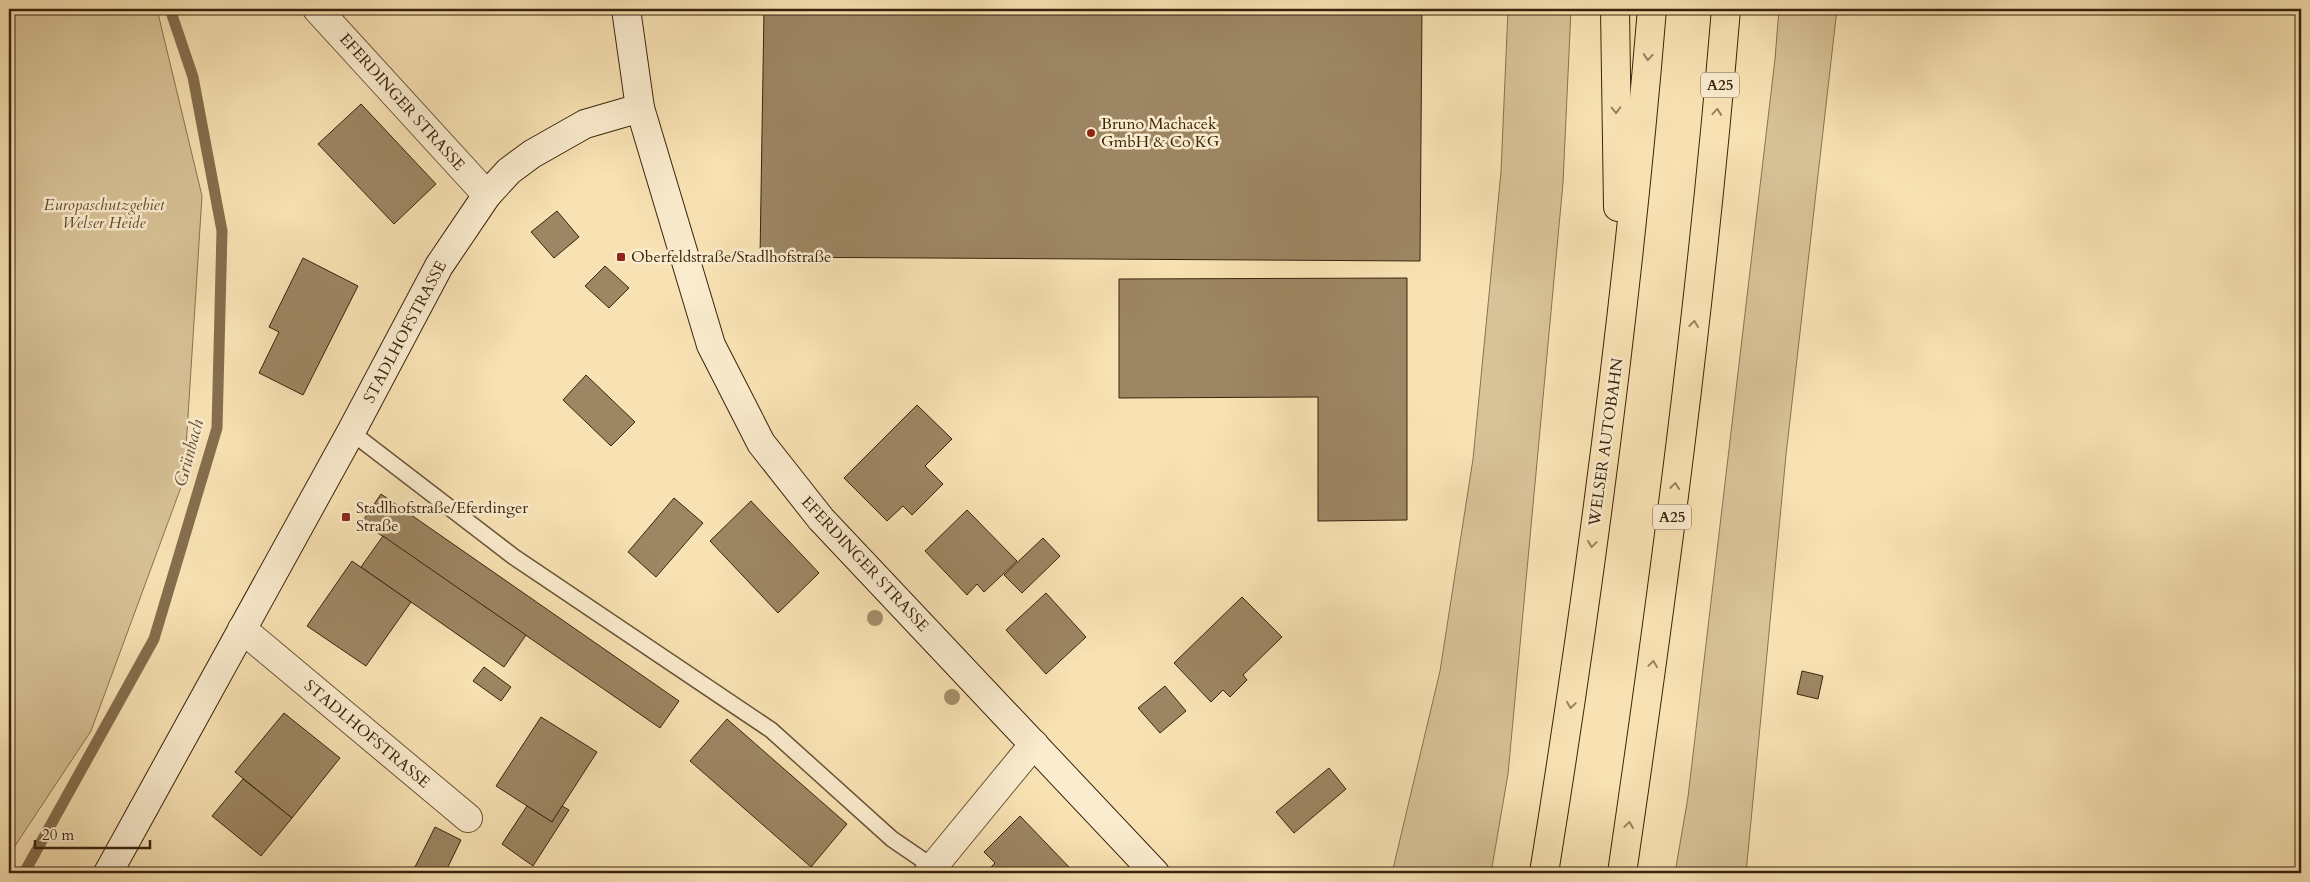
<svg xmlns="http://www.w3.org/2000/svg" width="2310" height="882" font-family="Cardo,serif">
<style>
.green{fill:#d8c297;stroke:#8a7252}
.lines{fill:none;stroke-linecap:round;stroke-linejoin:round}
.stream{stroke:#866f4e;stroke-width:11}
.building{fill:#9d8663;stroke:#3b230c}
.lane-casing{stroke:#6a5336;stroke-width:18}
.street-casing{stroke:#6a5336;stroke-width:30}
.secondary-casing{stroke:#3b230c;stroke-width:30}
.highway-casing{stroke:#3b230c;stroke-width:30}
.lane{stroke:#faecce;stroke-width:15}
.street{stroke:#faecce;stroke-width:28}
.secondary{stroke:#faecce;stroke-width:28}
.highway{stroke:#f8e2b3;stroke-width:28}
.tree{fill:#a68f6a}
.oneway{stroke:#9a8260}
.poi-dot{fill:#8f2418;stroke:#faecce;stroke-width:2}
.labels{text-anchor:middle;dominant-baseline:central;stroke-width:5;stroke-linejoin:round;paint-order:stroke}
.shield{fill:#faecce;stroke:#745f46;stroke-width:1}
.shield-label{font-size:15px;font-weight:bold;fill:#3b230c}
.street-label{font-size:16px;fill:#3b230c;stroke:#faecce}
.poi-label{font-size:16px;fill:#3b230c;stroke:#faecce;text-anchor:start}
.park-label{font-size:16px;font-style:italic;fill:#624b2f;stroke:#faecce}
.water-label{font-size:18px;font-style:italic;fill:#674f32;stroke:#faecce}
</style>
<rect width="100%" height="100%" fill="#f8e2b3"/>
<filter id="stains"><feTurbulence type="fractalNoise" baseFrequency=".004" numOctaves="4"/><feColorMatrix values="0 0 0 0 .2 0 0 0 0 .09 0 0 0 0 .02 0 0 0 .5 -.17"/></filter>
<radialGradient id="worn" r=".72"><stop offset=".6" stop-color="#630" stop-opacity="0"/><stop offset="1" stop-color="#630" stop-opacity=".3"/></radialGradient>
<g class="green">
<path d="M9,9H157L202,196L184,479L91,731L9,855Z"/>
<path d="M1508,9H1571L1563,183L1508,774L1491,873H1392L1440,671L1473,459L1501,172Z"/>
<path d="M1779,9H1837L1786,455L1746,873H1675L1688,797L1775,59Z"/>
</g>
<g class="lines">
<path class="stream" d="M24,873L154,639L217,428L222,231L193,77L170,9"/>
</g>
<g class="building">
<path d="M764,9H1422L1420,261L760,257Z"/>
<path d="M361,104L436,184L394,224L318,144Z"/>
<path d="M557,211L579,237L554,258L531,232Z"/>
<path d="M303,258L358,286L303,395L259,373L279,332L269,327Z"/>
<path d="M605,266L629,288L609,308L585,286Z"/>
<path d="M1407,278V520L1318,521V397L1119,398V279Z"/>
<path d="M586,375L635,422L611,446L563,400Z"/>
<path d="M917,405L952,439L925,466L943,484L912,515L903,506L887,521L844,478Z"/>
<path d="M381,494L679,701L660,728L362,522Z"/>
<path d="M674,498L703,523L656,577L628,552Z"/>
<path d="M751,501L819,573L778,613L710,541Z"/>
<path d="M967,510L1017,561L984,592L977,584L967,595L925,551Z"/>
<path d="M383,536L526,635L504,667L361,567Z"/>
<path d="M1043,538L1060,556L1022,593L1004,575Z"/>
<path d="M352,561L411,602L366,666L307,626Z"/>
<path d="M1046,593L1086,637L1046,674L1006,630Z"/>
<path d="M1242,597L1282,637L1243,675L1247,680L1230,697L1223,690L1211,702L1174,663Z"/>
<path d="M484,667L511,687L501,701L473,681Z"/>
<path d="M1802,671L1823,676L1818,699L1797,694Z"/>
<path d="M1165,686L1186,711L1160,733L1138,708Z"/>
<path d="M284,713L340,758L292,818L235,772Z"/>
<path d="M541,717L597,752L552,822L496,786Z"/>
<path d="M727,719L847,824L811,867L690,761Z"/>
<path d="M1329,768L1346,789L1294,833L1276,812Z"/>
<path d="M243,779L292,818L261,856L212,816Z"/>
<path d="M527,806L552,822L562,806L569,810L533,866L502,844Z"/>
<path d="M1020,816L1070,868L1064,873L987,871L995,863L984,852Z"/>
<path d="M435,827L461,840L445,873H412Z"/>
</g>
<g class="lines">
<g class="lane-casing">
<path id="lane" d="M351,432L514,557L771,730L892,839L933,867"/>
</g>
<g class="street-casing">
<g id="street">
<path d="M317,9L487,195"/>
<path d="M242,629L468,818"/>
<path d="M928,873L1034,744"/>
</g>
</g>
<g class="secondary-casing">
<g id="secondary">
<path d="M626,9L640,108L711,345L761,443L821,519L1155,873"/>
<path d="M108,873L351,432L439,266L487,195L509,171L532,154L585,124L640,108"/>
</g>
</g>
<g class="highway-casing">
<g id="highway">
<path d="M1615,9L1618,207"/>
<path d="M1544,873C1590,587 1628,298 1652,9"/>
<path d="M1622,873C1664,586 1702,298 1726,9"/>
</g>
</g>
<use href="#lane" class="lane"/>
<use href="#street" class="street"/>
<use href="#secondary" class="secondary"/>
<use href="#highway" class="highway"/>
</g>
<g class="tree">
<circle cx="875" cy="618" r="8"/>
<circle cx="952" cy="697" r="8"/>
</g>
<defs><path id="oneway-chevron" d="M-2-3.5L2.5 0L-2 3.5" fill="none" stroke-width="1.6" stroke-linecap="round" stroke-linejoin="round" transform="scale(1.25)"/></defs>
<g class="oneway">
<use href="#oneway-chevron" transform="translate(1648 57) rotate(95)"/>
<use href="#oneway-chevron" transform="translate(1616 110) rotate(89)"/>
<use href="#oneway-chevron" transform="translate(1717 112) rotate(-85)"/>
<use href="#oneway-chevron" transform="translate(1694 324) rotate(-83)"/>
<use href="#oneway-chevron" transform="translate(1675 486) rotate(-83)"/>
<use href="#oneway-chevron" transform="translate(1592 544) rotate(98)"/>
<use href="#oneway-chevron" transform="translate(1653 664) rotate(-82)"/>
<use href="#oneway-chevron" transform="translate(1571 705) rotate(98)"/>
<use href="#oneway-chevron" transform="translate(1629 825) rotate(-82)"/>
</g>
<g class="poi-dot">
<circle cx="1091" cy="133" r="5"/>
<rect x="616" y="252" width="10" height="10" rx="2.5"/>
<rect x="341" y="512" width="10" height="10" rx="2.5"/>
</g>
<g class="labels">
<g class="shield">
<rect x="1701" y="72.5" width="38" height="25" rx="4"/>
<rect x="1653" y="504.5" width="38" height="25" rx="4"/>
</g>
<g class="shield-label">
<text x="1720" y="85">A25</text>
<text x="1672" y="517">A25</text>
</g>
<g class="street-label">
<text transform="translate(402 102) rotate(48)">EFERDINGER STRASSE</text>
<text transform="translate(405 332) rotate(-62)">STADLHOFSTRASSE</text>
<text transform="translate(1606 442) rotate(-82)">WELSER AUTOBAHN</text>
<text transform="translate(865 564) rotate(47)">EFERDINGER STRASSE</text>
<text transform="translate(367 734) rotate(40)">STADLHOFSTRASSE</text>
</g>
<g class="poi-label">
<text x="1101" y="124">Bruno Machacek<tspan x="1101" dy="18">GmbH &amp; Co KG</tspan></text>
<text x="631" y="257">Oberfeldstraße/Stadlhofstraße</text>
<text x="356" y="508">Stadlhofstraße/Eferdinger<tspan x="356" dy="18">Straße</tspan></text>
</g>
<g class="park-label">
<text x="104" y="205">Europaschutzgebiet<tspan x="104" dy="18">Welser Heide</tspan></text>
</g>
<g class="water-label">
<text transform="translate(189 453) rotate(-75)">Grünbach</text>
</g>
</g>
<rect width="2310" height="882" fill="none" stroke="#f8e2b3" stroke-width="30"/>
<rect x="10" y="10" width="2290" height="862" fill="none" stroke="#3b230c" stroke-width="2.5"/>
<rect x="15" y="15" width="2280" height="852" fill="none" stroke="#3b230c"/>
<path d="M35 840v8h115v-8" fill="none" stroke="#3b230c" stroke-width="2.5"/>
<text x="42" y="840" font-size="15" fill="#3b230c" stroke="#faecce" stroke-width="4" paint-order="stroke">20 m</text>
<rect width="100%" height="100%" filter="url(#stains)"/>
<rect width="100%" height="100%" fill="url(#worn)"/>
</svg>
